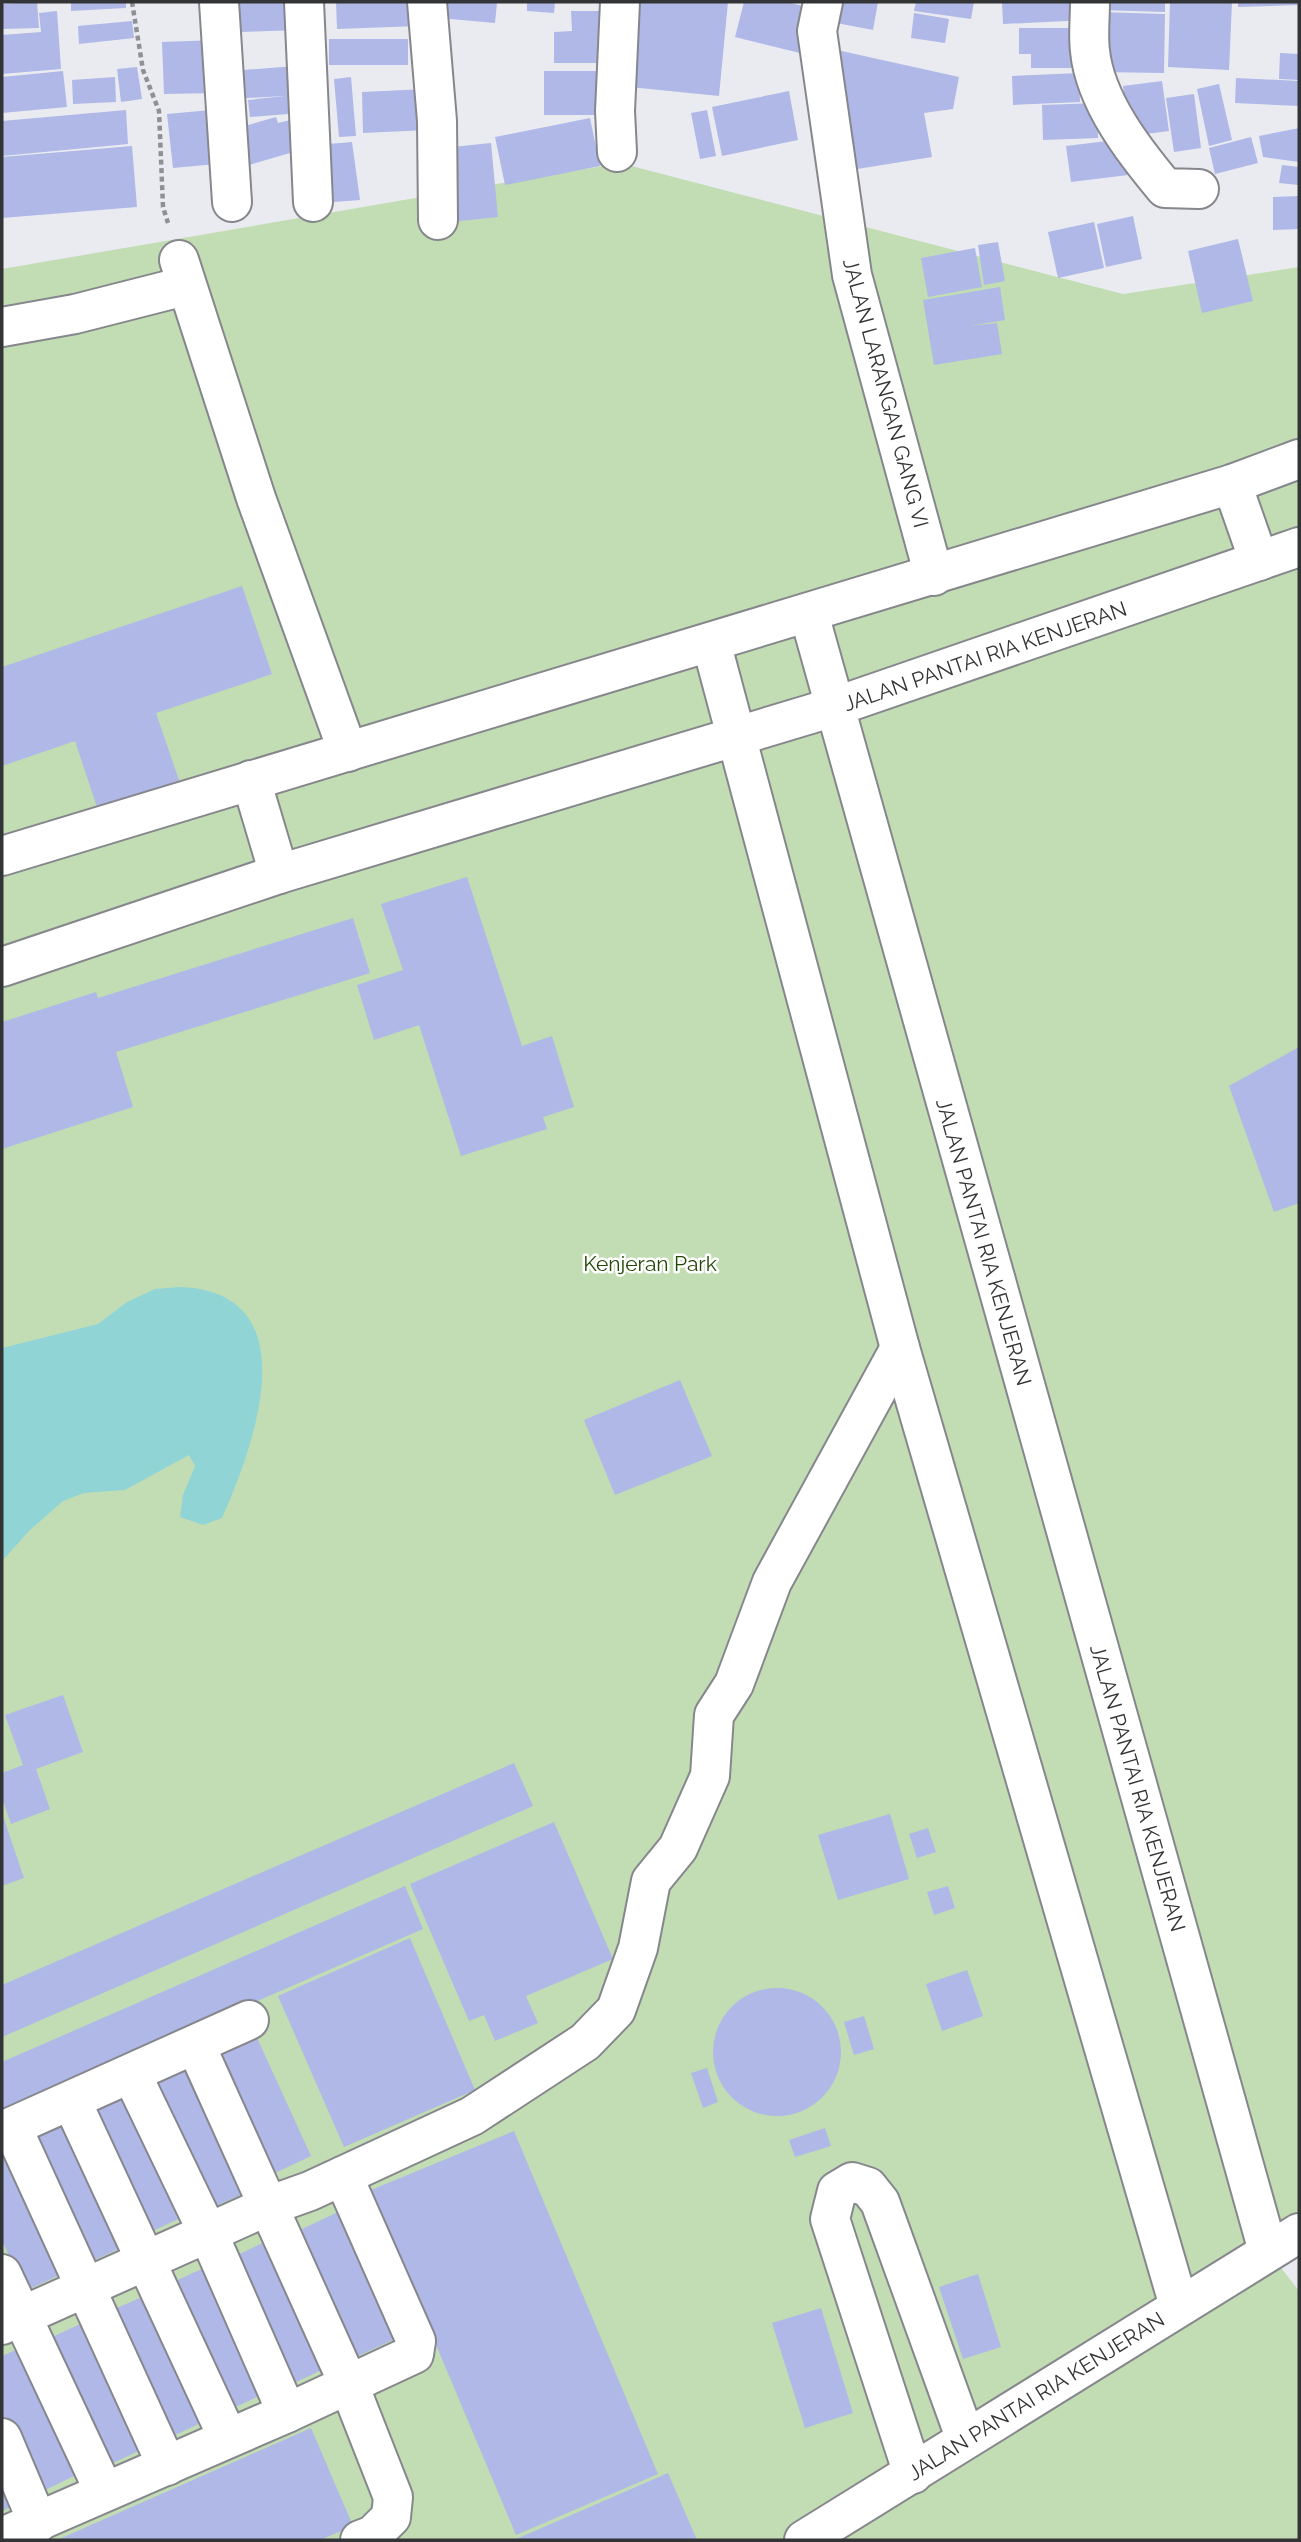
<svg xmlns="http://www.w3.org/2000/svg" width="1301" height="2542" font-family="Raleway,sans-serif">
<style>
.green{fill:#c2ddb4}
.water{fill:#91d4d5}
.building{fill:#afb8e7}
.lines{fill:none;stroke-linecap:round;stroke-linejoin:round}
.minor-casing{stroke:#86878c;stroke-width:42}
.path{stroke:#8f9094;stroke-width:4.5;stroke-dasharray:5 3.5;stroke-linecap:butt}
.minor{stroke:#fff;stroke-width:38}
.labels{text-anchor:middle;dominant-baseline:central;stroke-width:5;stroke-linejoin:round;paint-order:stroke}
.street-label{font-size:21px;fill:#333436;stroke:#fff}
.park-label{font-size:21px;fill:#234707;stroke:#fff}
</style>
<rect width="100%" height="100%" fill="#eaebf1"/>
<path class="green" d="M620,163L1123,294L1299,267V2233L1268,2251L1299,2291V2540H2V269Z"/>
<path class="water" d="M180,1287C311,1292 254,1446 222,1518L203,1525L180,1517L183,1495L195,1466L189,1455L125,1490L84,1493L63,1501L29,1531L2,1561V1348L98,1324L127,1302L155,1289Z"/>
<g class="building">
<path d="M37,2L39,28L2,29V4Z"/>
<path d="M71,2H126V8L71,11Z"/>
<path d="M239,2H300L301,30L240,32Z"/>
<path d="M336,2H418L419,26L337,29Z"/>
<path d="M441,2L497,3L495,23L440,18Z"/>
<path d="M527,2H555L554,13L527,11Z"/>
<path d="M628,2H728L719,96L620,86Z"/>
<path d="M744,2H786L811,8L800,53L735,37Z"/>
<path d="M829,2H878L873,30L826,21Z"/>
<path d="M916,2H974L971,19L914,11Z"/>
<path d="M1002,2H1086L1087,20L1003,24Z"/>
<path d="M1099,2H1165V12L1099,10Z"/>
<path d="M1170,2H1232L1229,70L1168,67Z"/>
<path d="M1238,2H1299V5L1238,7Z"/>
<path d="M57,11L61,69L2,74V35L41,32L39,13Z"/>
<path d="M571,11H602V63H554V32L572,31Z"/>
<path d="M1099,12L1165,14L1164,73L1098,72Z"/>
<path d="M914,13L949,19L945,43L911,38Z"/>
<path d="M132,21L134,38L79,44L78,26Z"/>
<path d="M1019,28H1072L1073,68H1031V54H1019Z"/>
<rect x="329" y="39" width="79" height="26"/>
<path d="M217,40L218,93L164,94L162,42Z"/>
<path d="M837,50L959,77L953,109L924,113L932,157L851,170Z"/>
<path d="M1280,53L1299,54V80L1279,79Z"/>
<path d="M296,66L301,113L250,117L248,100L285,96L231,99L229,71Z"/>
<path d="M137,67L142,99L121,102L117,69Z"/>
<path d="M63,71L67,107L2,113V77Z"/>
<rect x="544" y="71" width="65" height="44"/>
<path d="M1079,73L1080,102L1013,105L1012,76Z"/>
<path d="M115,77L116,102L73,104L72,80Z"/>
<path d="M351,77L356,136L339,137L334,79Z"/>
<path d="M1236,78L1299,81V106L1235,103Z"/>
<path d="M1162,81L1169,131L1130,136L1123,86Z"/>
<path d="M1219,84L1232,140L1209,146L1197,89Z"/>
<path d="M426,89L428,130L363,133L362,92Z"/>
<path d="M789,91L798,140L722,156L712,107Z"/>
<path d="M1194,94L1201,148L1174,152L1166,98Z"/>
<path d="M1097,103L1098,138L1043,140L1042,105Z"/>
<path d="M222,109L227,163L173,168L167,114Z"/>
<path d="M126,110L128,144L2,156V121Z"/>
<path d="M707,110L716,156L700,159L691,113Z"/>
<path d="M276,117L278,123L298,118L307,148L242,167L231,130Z"/>
<path d="M590,118L600,166L505,185L495,137Z"/>
<path d="M1299,128V162L1263,157L1259,136Z"/>
<path d="M1251,137L1258,163L1215,174L1209,148Z"/>
<path d="M1124,139L1128,175L1071,182L1066,146Z"/>
<path d="M352,142L360,200L334,202L328,144Z"/>
<path d="M491,143L498,217L451,222L443,148Z"/>
<path d="M132,146L137,207L2,218V157Z"/>
<path d="M1282,165L1299,167V185L1279,183Z"/>
<path d="M1299,196V229L1273,230V197Z"/>
<path d="M1133,216L1142,259L1106,267L1097,224Z"/>
<path d="M1094,222L1104,268L1058,278L1048,232Z"/>
<path d="M1238,239L1253,301L1202,313L1188,251Z"/>
<path d="M998,242L1005,281L984,285L978,245Z"/>
<path d="M975,248L982,287L928,297L921,258Z"/>
<path d="M1000,287L1005,320L969,326L997,323L1002,354L934,365L923,300Z"/>
<path d="M242,586L272,674L156,713L180,783L98,810L75,741L2,766V667Z"/>
<path d="M467,877L522,1046L552,1036L574,1107L543,1117L547,1129L461,1156L419,1025L374,1040L357,985L403,970L381,904Z"/>
<path d="M353,918L370,973L116,1052L133,1107L2,1149V1022L96,992L98,998Z"/>
<path d="M1299,1047V1203L1274,1212L1229,1086Z"/>
<path d="M680,1380L712,1456L615,1495L584,1420Z"/>
<path d="M63,1695L83,1752L36,1769L50,1809L11,1824L2,1798V1773L23,1765L5,1715Z"/>
<path d="M514,1763L533,1806L2,2037V1985Z"/>
<path d="M2,1813L24,1878L2,1886Z"/>
<path d="M890,1814L909,1879L838,1900L818,1835Z"/>
<path d="M554,1822L613,1959L526,1996L538,2023L495,2041L484,2015L469,2021L410,1884Z"/>
<path d="M928,1828L936,1852L917,1858L909,1834Z"/>
<path d="M405,1886L423,1929L2,2112V2062Z"/>
<path d="M948,1886L955,1908L934,1915L927,1892Z"/>
<path d="M410,1938L475,2090L344,2147L278,1996Z"/>
<path d="M967,1970L983,2016L942,2031L926,1984Z"/>
<circle cx="777" cy="2052" r="64"/>
<path d="M864,2016L874,2049L854,2055L844,2022Z"/>
<path d="M253,2029L311,2156L273,2174L214,2047Z"/>
<path d="M187,2066L245,2193L206,2210L148,2084Z"/>
<path d="M707,2068L718,2102L703,2108L691,2073Z"/>
<path d="M126,2090L185,2216L146,2234L87,2108Z"/>
<path d="M71,2117L129,2244L90,2262L32,2135Z"/>
<path d="M825,2128L831,2146L795,2157L789,2140Z"/>
<path d="M514,2131L658,2474L516,2535L371,2190Z"/>
<path d="M2,2149L64,2273L25,2291L2,2240Z"/>
<path d="M338,2212L397,2338L358,2356L300,2230Z"/>
<path d="M269,2240L328,2367L290,2385L231,2258Z"/>
<path d="M208,2266L266,2393L227,2411L169,2284Z"/>
<path d="M978,2274L1001,2347L963,2359L939,2287Z"/>
<path d="M149,2294L207,2420L169,2438L110,2311Z"/>
<path d="M821,2308L853,2413L805,2428L772,2323Z"/>
<path d="M89,2320L147,2447L109,2465L50,2338Z"/>
<path d="M18,2349L76,2475L37,2494L2,2416V2356Z"/>
<path d="M311,2428L353,2526L320,2540H57Z"/>
<path d="M2,2472L17,2504L2,2511Z"/>
<path d="M668,2473L697,2540H514Z"/>
</g>
<g class="lines">
<g class="minor-casing">
<g id="minor">
<path d="M219,2L232,202"/>
<path d="M304,2L313,202"/>
<path d="M427,2L437,121L438,220"/>
<path d="M823,2L817,31L852,275L934,576"/>
<path d="M1090,2C1090,18 1088,35 1090,51C1095,101 1134,151 1165,188L1199,189"/>
<path d="M617,152L615,111L620,2"/>
<path d="M179,260L256,498L348,752"/>
<path d="M2,327L75,314L185,286"/>
<path d="M1232,484L1259,561"/>
<path d="M809,614L1268,2251"/>
<path d="M711,642L900,1348L1179,2306"/>
<path d="M251,780L279,874"/>
<path d="M2,856L1232,484L1299,459"/>
<path d="M2,967L279,874L834,707L1299,547"/>
<path d="M196,2046L349,2385L393,2497L391,2517L373,2535L360,2540"/>
<path d="M132,2075L208,2233L287,2413"/>
<path d="M72,2102L228,2438"/>
<path d="M12,2127L167,2466"/>
<path d="M2,2131L249,2020"/>
<path d="M2,2274L104,2491"/>
<path d="M2,2325L268,2206L310,2191L472,2116L585,2042L616,2010L638,1948L651,1881L678,1848L710,1776L714,1715L734,1684L772,1582L900,1348"/>
<path d="M2,2438L38,2523"/>
<path d="M913,2474L830,2219L837,2191L852,2182L868,2187L880,2202L965,2437"/>
<path d="M2,2537L287,2413L414,2354L416,2341L343,2176"/>
<path d="M804,2540L1299,2233"/>
</g>
</g>
<path class="path" d="M132,2L143,70L159,111L163,207L168,223"/>
<use href="#minor" class="minor"/>
</g>
<g class="labels">
<g class="street-label">
<text transform="translate(886 393) rotate(75)">JALAN LARANGAN GANG VI</text>
<text transform="translate(985 656) rotate(-19)">JALAN PANTAI RIA KENJERAN</text>
<text transform="translate(984 1242) rotate(74)">JALAN PANTAI RIA KENJERAN</text>
<text transform="translate(1138 1788) rotate(74)">JALAN PANTAI RIA KENJERAN</text>
<text transform="translate(1036 2396) rotate(-32)">JALAN PANTAI RIA KENJERAN</text>
</g>
<g class="park-label">
<text x="650" y="1263">Kenjeran Park</text>
</g>
</g>
<rect width="1301" height="2542" fill="none" stroke="#333436" stroke-width="7"/>
</svg>
